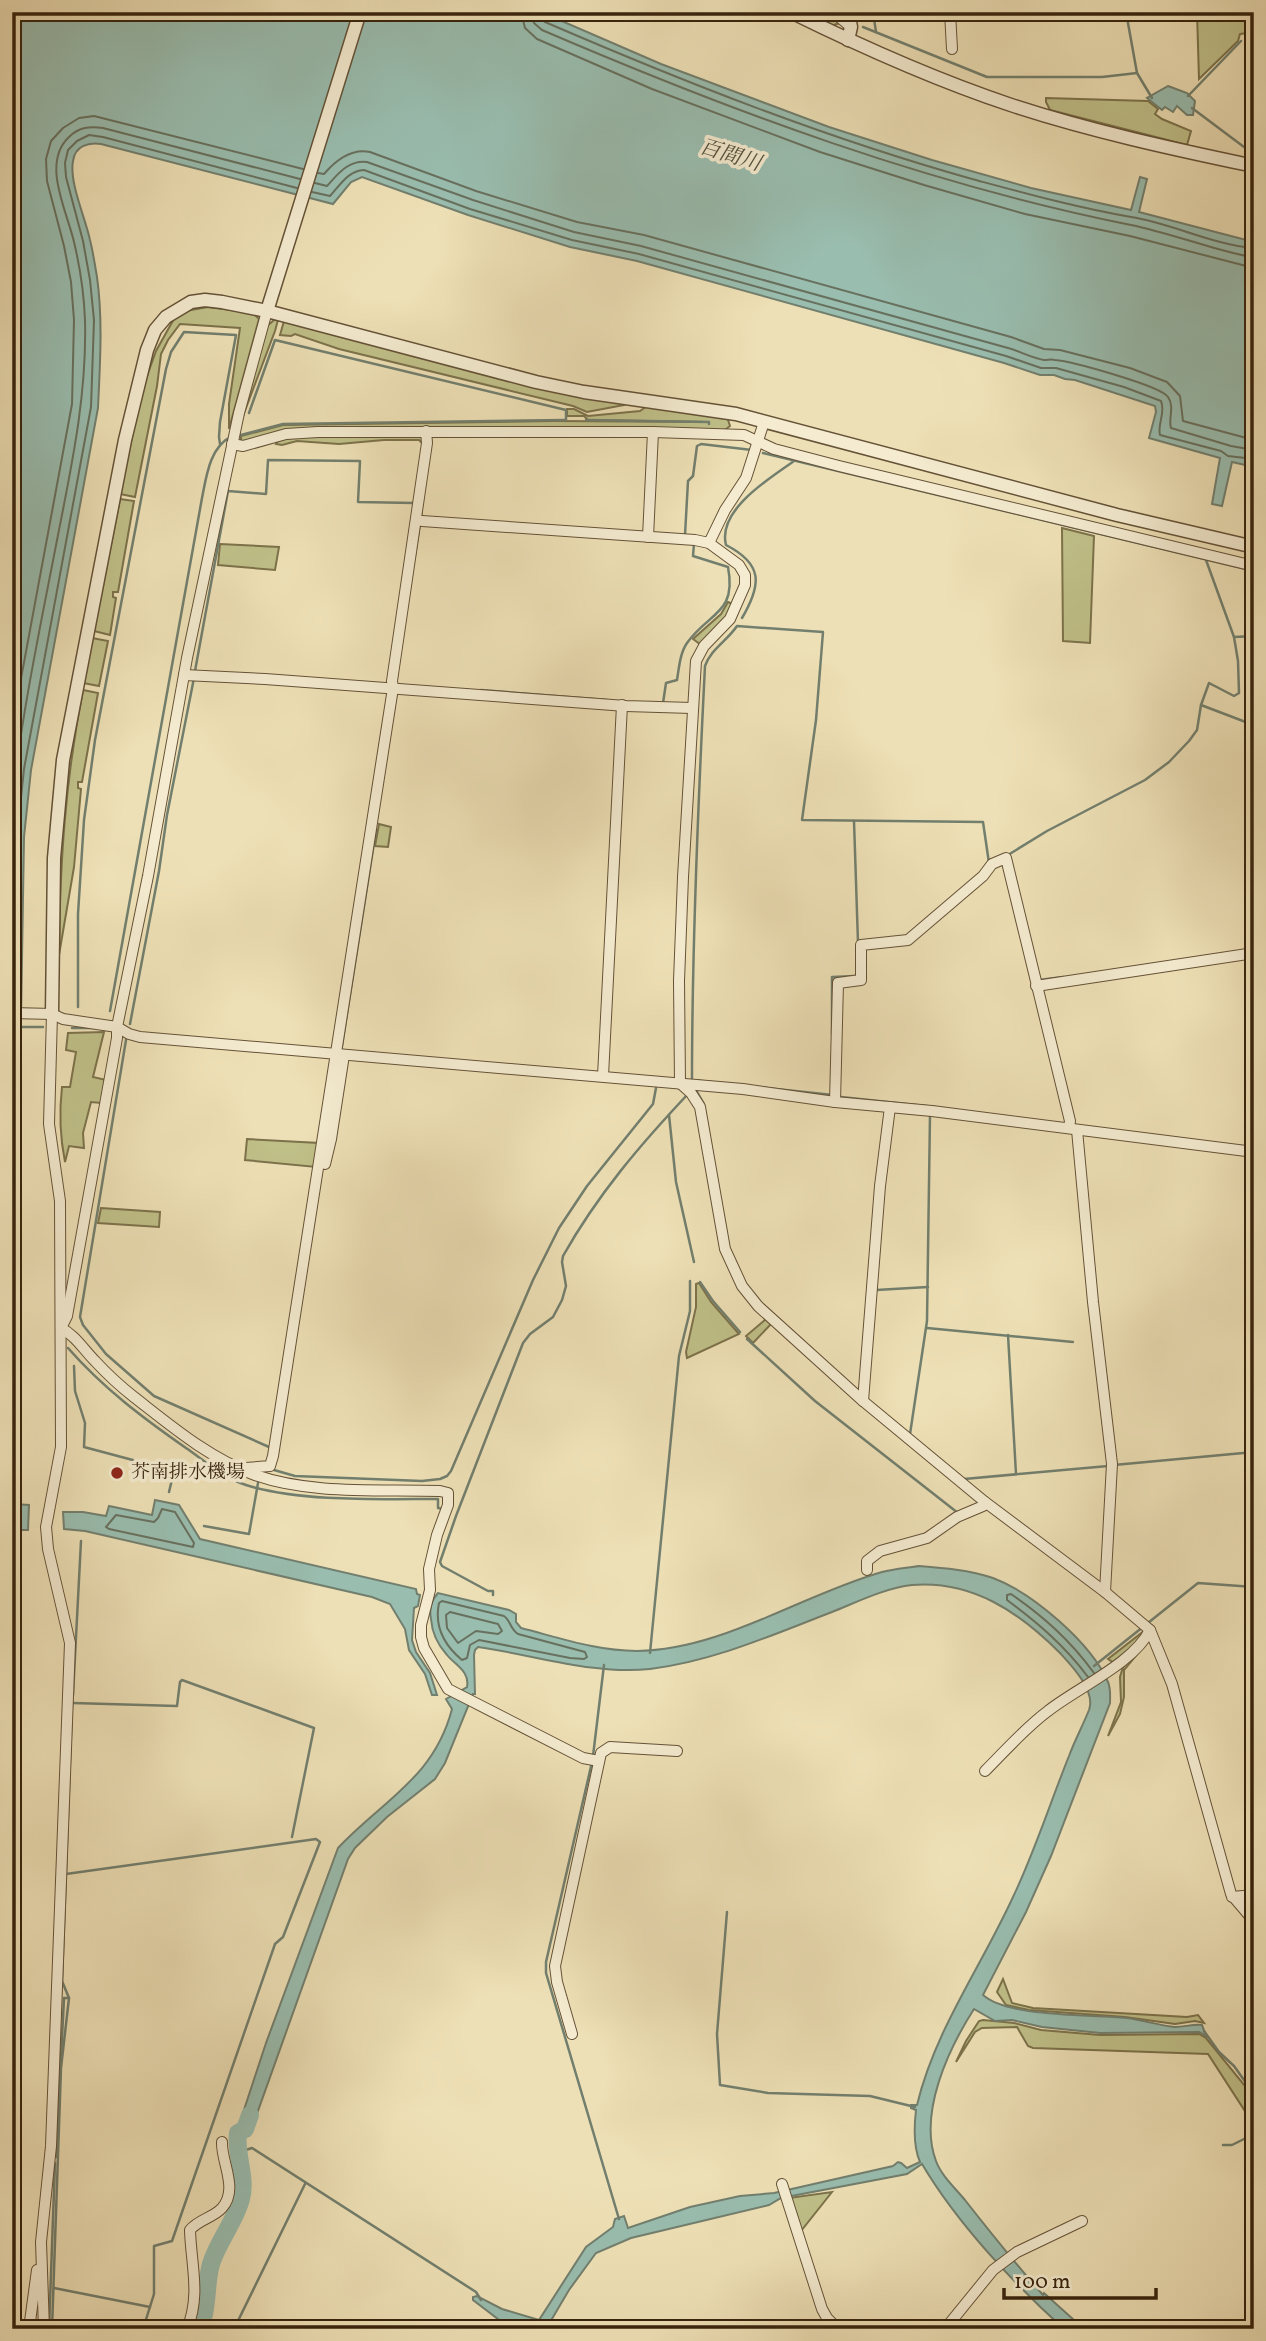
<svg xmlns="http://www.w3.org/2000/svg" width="1266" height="2341" font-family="Vollkorn,'Noto Serif JP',serif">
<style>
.green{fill:#c0c089;stroke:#7c724b;stroke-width:2}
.water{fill:#99bdaf;stroke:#727f6e;stroke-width:2}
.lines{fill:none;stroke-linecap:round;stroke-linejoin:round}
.shore{stroke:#68705e;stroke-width:2}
.stream{stroke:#727f6e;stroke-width:2.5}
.river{stroke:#99bdaf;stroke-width:18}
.minor-casing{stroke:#655237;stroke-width:12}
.tertiary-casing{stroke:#655237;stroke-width:15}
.minor{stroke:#f4ebd0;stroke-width:10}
.tertiary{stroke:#f4ebd0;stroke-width:12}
.poi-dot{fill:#8f2418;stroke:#f4ebd0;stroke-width:2.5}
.labels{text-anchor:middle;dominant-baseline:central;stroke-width:7;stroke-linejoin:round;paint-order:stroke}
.poi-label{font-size:19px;fill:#37230d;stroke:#f4ebd0;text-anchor:start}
.water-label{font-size:21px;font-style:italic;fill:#54513e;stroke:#f4ebd0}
</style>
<rect width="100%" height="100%" fill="#eee0b6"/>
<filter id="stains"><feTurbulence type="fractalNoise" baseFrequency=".00286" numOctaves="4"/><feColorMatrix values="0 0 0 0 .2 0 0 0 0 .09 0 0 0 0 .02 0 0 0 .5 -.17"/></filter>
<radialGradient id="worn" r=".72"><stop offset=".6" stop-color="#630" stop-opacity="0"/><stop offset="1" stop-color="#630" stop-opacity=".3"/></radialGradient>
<g class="green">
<path d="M803,12H828L840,23L831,26Z"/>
<path d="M1197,12H1254V26L1248,33L1240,34L1238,41L1199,79Z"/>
<path d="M1046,98L1148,101L1158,109L1155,114L1162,119L1191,131L1187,145L1050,110L1046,102Z"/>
<path d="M208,307L253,313L259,319L229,429V404L240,328L180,324L168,340L161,354L157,386L135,497L120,494L142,390L156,351L175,317L185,311Z"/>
<path d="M274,320H278L275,331L243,416L241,414L266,327Z"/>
<path d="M284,321L623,403L624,405L587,412L573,406L339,349L295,334L291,336L280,335Z"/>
<path d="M647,406L727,417L730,426L725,430L421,429L241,442V436L283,425L553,421L710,422L588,420L584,416H567V409H574L588,416L640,411Z"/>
<path d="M335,435H419L423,439V444L419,440H384L339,444L297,441L282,445L276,444L279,439Z"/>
<path d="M120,499L134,501L118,592H113V597L116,598L110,635L94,631Z"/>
<path d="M1062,528L1094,536L1090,643L1063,641Z"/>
<path d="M220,544L279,547L275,570L218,565Z"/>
<path d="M728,602L735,605L727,618L701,645L693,639L721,614Z"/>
<path d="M92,638L108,641L99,686L83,683Z"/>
<path d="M83,690L98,693L82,782H78V788L81,789L74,867L59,955C60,862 65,782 83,690Z"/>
<path d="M379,824L391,827L388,847L375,846Z"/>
<path d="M104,1032L93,1077L106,1080L101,1103L91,1102L83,1133L84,1148L69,1146L65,1162C60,1137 59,1113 62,1087H70L76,1052L66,1050L68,1033Z"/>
<path d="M247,1139L319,1143L316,1167L245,1160Z"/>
<path d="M101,1208L160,1212L159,1227L98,1223Z"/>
<path d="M699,1283L711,1302L739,1334L687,1358L686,1352L696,1307V1284Z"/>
<path d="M766,1319L771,1324L753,1343L746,1336Z"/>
<path d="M1144,1631L1145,1634L1114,1663L1108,1659Z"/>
<path d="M1148,1641L1124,1670V1697L1120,1714L1108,1736L1121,1702L1120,1677L1123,1667Z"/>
<path d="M1003,1979L1012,2003L1033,2008L1187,2017L1198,2015L1204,2023L1195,2021L1175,2024L1125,2017L1029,2010L1006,2005L997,1992Z"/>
<path d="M983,2020L1014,2023L1041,2030L1100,2035L1199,2034L1206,2038L1254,2097V2125L1208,2054L1033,2048L1028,2046L1017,2027L982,2028L975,2032L956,2062L966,2041L979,2021Z"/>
<path d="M832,2192L801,2231L789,2198Z"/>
</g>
<g class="water">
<path d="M12,12H541L661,64L829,127L932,160L1031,188L1131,210L1140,177L1147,179L1139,212L1254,242V467L1232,462L1222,506L1212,504L1220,458L1149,438L1156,412L1155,406L1075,380L1065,379L1054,375H1040L1004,363L637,261L570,247L468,215L362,177L351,182L333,204L101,144C88,142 75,146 73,161C69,182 85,217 90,240C93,252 95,265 97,277C103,320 100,364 98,408L31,770L24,837L13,1504L29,1505L28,1530H13L12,1541Z"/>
<path d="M1168,86L1187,93L1195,101L1193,115H1187L1177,106L1173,112L1165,107L1162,110L1147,98Z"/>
<path d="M155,1500L179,1505L200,1539L416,1589L417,1594L420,1595L418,1606L414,1608L412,1640L416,1652L430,1673L437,1695H432L425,1674L409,1650L405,1629L390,1604L372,1597L85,1531L64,1529L63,1512H83L106,1516L109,1506L152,1515Z"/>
<path d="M919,1566C944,1568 969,1570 993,1578C1033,1593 1091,1643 1108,1682C1111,1689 1110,1696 1110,1703L1051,1856L1026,1912L983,1995C1009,2018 1092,2014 1127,2018C1142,2020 1162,2026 1175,2027C1185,2027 1192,2024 1202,2025L1206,2036L1199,2032L1100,2033L1042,2027L1012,2020L995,2021L974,2009C949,2048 918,2113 936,2161C941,2175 955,2188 965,2200C990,2232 1016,2264 1043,2295L1044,2293L1084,2329H1064C1013,2283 957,2223 922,2164L907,2174L781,2198L769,2205L631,2238L596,2253L569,2290L546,2329H511L473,2300V2297L477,2296L502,2309L539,2320L586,2247L613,2227L615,2219L624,2216L628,2228L690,2207L740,2196L774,2193L893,2166L898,2162L901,2163L907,2168L920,2162C913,2146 914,2127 916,2110L911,2108V2105H917C935,2030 981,1967 1013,1897C1035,1851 1050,1803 1069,1756C1075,1740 1083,1725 1089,1710C1096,1691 1072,1666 1060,1653C1019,1612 972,1580 912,1585C885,1588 857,1602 832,1612C772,1635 714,1661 650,1669C593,1675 535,1655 478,1647L475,1650L474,1655L475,1694H473L445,1763L435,1779L387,1817L355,1848L348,1859L249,2136L236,2134L266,2043L338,1848C383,1800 434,1778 452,1709L446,1699L467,1687C470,1671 455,1665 447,1655C437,1644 432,1633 431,1619C429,1608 431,1601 438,1593L509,1610L516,1614V1622L521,1628C560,1638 597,1651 637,1651C722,1650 801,1595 882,1572C894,1569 907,1568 919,1566Z"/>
</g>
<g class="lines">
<g class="shore">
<path d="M521,12L525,28L537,39L652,89L820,152L924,185L1025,214L1130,236L1254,268"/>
<path d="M532,12L534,23L542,30C733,112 927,184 1131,225C1160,231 1189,241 1218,249C1229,252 1242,256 1254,257"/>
<path d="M540,12L541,18L545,22C684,82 826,138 972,179C1024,193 1078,208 1131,217C1171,223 1213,245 1254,248"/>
<path d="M318,173L324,174C336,160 351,148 370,152L476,191L577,222L644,235L1011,337L1044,349L1060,350L1130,368L1167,382L1180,396L1183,421L1254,440"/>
<path d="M315,183L327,186C338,174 348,160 367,162L473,200L574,232L641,246L1008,348C1019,351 1032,358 1044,360C1048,360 1052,359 1055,360C1071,361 1161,386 1168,397C1175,407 1168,419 1171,428L1231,446L1254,450"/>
<path d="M312,192L330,196C341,184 348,171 364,170L470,209L572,240L639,254L1006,356L1041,368H1056L1124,387L1161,401C1166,413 1157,424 1160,435L1221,451L1228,456L1254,459"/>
<path d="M12,727L72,404L74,320L71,282L64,246L47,181L46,159L51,141L63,128L79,118L94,116L303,169"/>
<path d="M12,801C22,712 41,623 58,535C72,464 87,394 85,320C84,294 80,267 74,242C67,211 41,163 69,137C79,127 90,126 103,128L300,179"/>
<path d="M14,1006L17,836L24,769L91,407L94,320L90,280L83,241L66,177L65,163L68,150L77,141L89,135L103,137L297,188"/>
<path d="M12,1136L14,1020"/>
<path d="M162,1509L175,1512L194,1543L193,1547L109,1529L106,1527L116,1515L154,1522L158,1518Z"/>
<path d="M442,1601L504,1616C511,1621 510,1629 518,1634L585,1652L587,1657L584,1659L570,1658L479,1640L470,1645L467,1658L462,1660C444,1645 434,1627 439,1603Z"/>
<path d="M450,1612L498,1624L502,1631L498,1634L476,1631L458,1643L447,1628L446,1615Z"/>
<path d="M1088,1677C1065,1646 1038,1623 1007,1600V1595L1011,1594C1044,1617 1070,1640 1094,1673"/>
</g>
<g class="stream">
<path d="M873,12L876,32"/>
<path d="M1126,12L1137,73L1152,98"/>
<path d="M863,27L987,77H1102L1137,73"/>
<path d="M1188,96L1241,41"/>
<path d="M1192,108L1244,147L1254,150"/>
<path d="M249,413L275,340L566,410V420"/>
<path d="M586,420L709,422V424"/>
<path d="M237,436L283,424L565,420"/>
<path d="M763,453L1254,571"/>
<path d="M421,517L422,504"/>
<path d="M685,535L688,481L693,476L697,446L701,444L752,450"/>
<path d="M415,555L420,523"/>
<path d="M742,618C762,584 763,564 726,545C717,510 770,478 794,461"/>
<path d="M1234,637L1254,636"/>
<path d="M195,671L228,491L266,494L268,460L360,461L358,502L414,503"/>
<path d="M481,690L607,700"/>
<path d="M663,703L666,683L677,680C679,668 680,653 687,643C709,612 737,614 728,567L693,556L694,544"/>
<path d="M1201,705L1243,721L1254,728"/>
<path d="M854,821L858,943"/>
<path d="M1008,855L1047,831L1145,780L1169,762L1189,741L1197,730L1201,705L1209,683L1234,696L1239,693L1238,661L1234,637L1206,560"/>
<path d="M1039,980L1063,977"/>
<path d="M78,1007V914L84,820L95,740L166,369L171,352L184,332L236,335L220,422L219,437L220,444"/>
<path d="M110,1011L202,498C206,478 210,446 231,437"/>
<path d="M130,1024L159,871L167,815L194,678"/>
<path d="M12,1027H43"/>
<path d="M72,1028H95"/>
<path d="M832,1034V977L855,976"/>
<path d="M126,1040L80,1317L83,1325L106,1354L154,1396L269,1447"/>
<path d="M341,1052L376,830"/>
<path d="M696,1090L704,1104"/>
<path d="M833,1095L692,1080C692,942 698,804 705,666C711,649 727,641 737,626L823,632L816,720L802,820L983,822L989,863"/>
<path d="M841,1097L935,1107"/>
<path d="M669,1115L676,1182L694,1262"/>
<path d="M700,1282L713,1301L740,1332"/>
<path d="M876,1290L928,1287"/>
<path d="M927,1328L1073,1342"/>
<path d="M1008,1335L1016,1474"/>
<path d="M747,1339L815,1401L958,1513"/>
<path d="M68,1348C103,1388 143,1418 186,1448C205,1461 224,1478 246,1485C299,1502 381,1499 438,1499V1508L443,1509"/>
<path d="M74,1366L75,1391L85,1423L84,1447L174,1471L169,1492"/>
<path d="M910,1434L927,1321L930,1115"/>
<path d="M1114,1465L1254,1452"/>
<path d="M274,1470L295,1476L422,1481L440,1479L447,1476L451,1471L533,1280L559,1228L587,1186L653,1104L656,1088"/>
<path d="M964,1479L1108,1466"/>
<path d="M204,1526L249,1534L258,1483"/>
<path d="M493,1595V1591H488L442,1566L440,1562L456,1516L523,1343L530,1334L553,1317L562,1300L566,1286L562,1262L563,1256C598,1194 640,1145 688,1094"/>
<path d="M650,1653L679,1356L690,1311V1281"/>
<path d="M1094,1666L1198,1583L1254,1587"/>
<path d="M73,1695L81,1541"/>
<path d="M73,1703L177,1706L180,1682L182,1680L314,1728L292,1837"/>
<path d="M593,1756L604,1665"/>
<path d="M592,1762L546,1962V1973L619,2219"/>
<path d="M66,1874L316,1839L320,1842L283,1937L275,1944L172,2241L154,2246V2294L143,2329"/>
<path d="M727,1912L717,2034L720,2085L768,2093L870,2096L915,2107"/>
<path d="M1204,2031L1219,2052L1234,2066L1254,2094"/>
<path d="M1223,2145H1232L1254,2134"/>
<path d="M239,2152L252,2148L476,2292L481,2300"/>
<path d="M56,2157L64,1998H69"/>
<path d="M54,2288L150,2307"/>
<path d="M49,2329L55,2163"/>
<path d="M52,2329L61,2068L69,1998L62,1981L72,1705"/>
<path d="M234,2329L305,2184"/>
</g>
<path class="river" d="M200,2329C209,2305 205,2285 211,2264C218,2241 235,2222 241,2199C247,2177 235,2155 238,2133L245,2129L250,2115"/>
<g class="minor-casing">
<g id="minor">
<path d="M833,12L851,27"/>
<path d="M950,12L952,49"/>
<path d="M267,311L239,413L187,658L148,876L117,1027V1038L67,1316L61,1328C76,1336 83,1349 95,1361C107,1374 120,1386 134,1397C170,1425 210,1459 255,1475C312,1495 380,1489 440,1491L448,1493V1505L437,1535L429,1569L430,1590L421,1625V1637L424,1648L448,1689L583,1758L599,1761"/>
<path d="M764,422L746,478L725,510L709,543L739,565L745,575V585L730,619L704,646L696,661L683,877L679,981L680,1083L691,1093L700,1107L725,1249L742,1286L758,1306L863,1401L985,1502L1105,1592L1150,1630L1172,1684L1231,1894L1254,1921"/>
<path d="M232,444L243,446L286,434L318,432H653L744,435L774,449L839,466L1254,566"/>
<path d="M422,521L695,540L709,543"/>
<path d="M648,537L653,432"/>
<path d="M184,675L265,679L626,706L692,708"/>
<path d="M1036,986L1254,953"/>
<path d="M12,1013L52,1014L63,1019L117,1027L129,1034L140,1037L743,1089L835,1102L932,1111L1254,1152"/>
<path d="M603,1076L622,705"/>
<path d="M835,1102L838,983L861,980V945L908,940L983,876L992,864L1006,858L1070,1121L1069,1128"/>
<path d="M1077,1130L1093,1302L1112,1464L1105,1592"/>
<path d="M325,1164L331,1139L344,1055"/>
<path d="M863,1401L880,1186L890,1107"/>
<path d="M246,1468L270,1466L273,1456L393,688L392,681L427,443L426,431"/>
<path d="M867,1570V1561L880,1551L927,1538L957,1517L983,1506L985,1502"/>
<path d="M985,1771C1006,1750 1025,1728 1048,1711C1077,1688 1134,1663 1150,1630"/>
<path d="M1232,1897L1254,1895"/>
<path d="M572,2034L557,1982L555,1966L601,1753L610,1747L677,1751"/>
<path d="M782,2184L822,2309L827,2318L838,2329"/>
<path d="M29,2329L37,2270"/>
<path d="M44,2329L41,2242L51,2146L70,1643L48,1549L46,1527L61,1447L60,1201L49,1124L52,1014"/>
<path d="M187,2329C201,2295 191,2265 190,2230C199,2219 213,2218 222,2208C239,2189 221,2162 222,2142"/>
<path d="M945,2329L993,2270L1017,2252L1082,2221"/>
</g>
</g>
<g class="tertiary-casing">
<g id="tertiary">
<path d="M791,12C862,47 936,80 1011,105C1090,131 1173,149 1254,166"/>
<path d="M848,40L851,27L848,12"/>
<path d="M267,311L360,12"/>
<path d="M52,1014L54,858L63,760L125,440L147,350L155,330L166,317L191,302L205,300L222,302L267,311L536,382L584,392L736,414L1117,515L1254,547"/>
</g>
</g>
<use href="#minor" class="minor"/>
<use href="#tertiary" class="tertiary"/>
</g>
<circle class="poi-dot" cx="117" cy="1473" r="7"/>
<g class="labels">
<g class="poi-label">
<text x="131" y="1473">芥南排水機場</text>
</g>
<g class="water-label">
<text transform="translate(730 156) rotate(17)">百間川</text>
</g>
</g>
<rect width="1266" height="2341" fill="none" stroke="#eee0b6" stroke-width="42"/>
<rect x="14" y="14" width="1238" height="2313" fill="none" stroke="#37230d" stroke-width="3.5"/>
<rect x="21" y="21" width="1224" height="2299" fill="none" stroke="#37230d" stroke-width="2"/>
<path d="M1004 2288v10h152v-10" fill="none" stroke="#37230d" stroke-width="3.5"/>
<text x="1014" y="2288" font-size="21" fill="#37230d" stroke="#f4ebd0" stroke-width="5" paint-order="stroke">100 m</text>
<rect width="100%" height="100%" filter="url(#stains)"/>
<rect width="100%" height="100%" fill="url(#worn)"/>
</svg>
